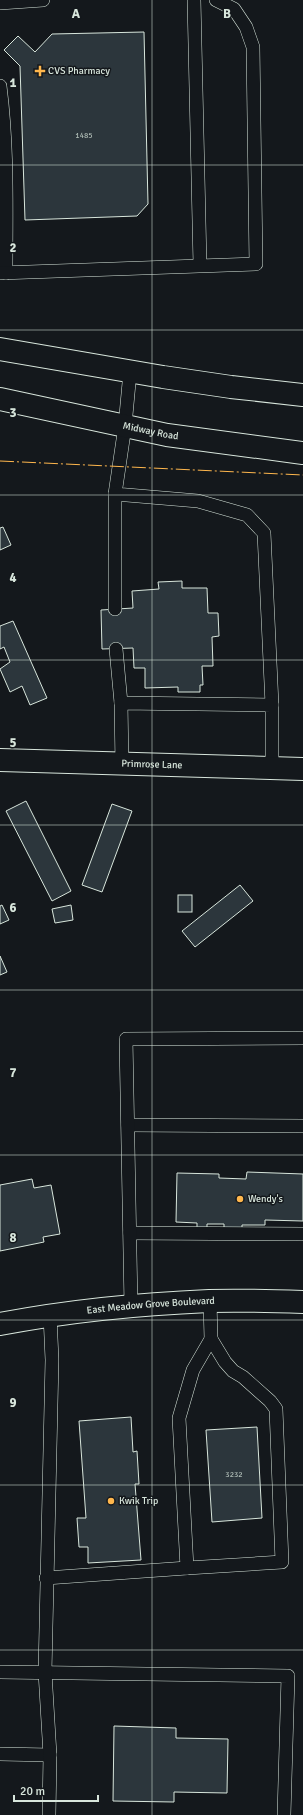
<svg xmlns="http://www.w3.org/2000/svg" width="303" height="1815" font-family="Signika,sans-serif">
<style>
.building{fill:#2c363c;stroke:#d8e6dc}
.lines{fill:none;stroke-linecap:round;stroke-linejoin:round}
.service-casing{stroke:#d8e6dc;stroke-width:14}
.minor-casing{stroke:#d8e6dc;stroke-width:24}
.secondary-casing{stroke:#d8e6dc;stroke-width:24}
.service{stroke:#14181c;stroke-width:13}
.minor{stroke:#14181c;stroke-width:22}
.secondary{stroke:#14181c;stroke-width:22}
.power{stroke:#ffb74d;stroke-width:1;stroke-dasharray:14 3 2 3;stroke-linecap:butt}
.grid{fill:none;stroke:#d8e6dc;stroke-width:1;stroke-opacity:0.55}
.poi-dot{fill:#ffb74d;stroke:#14181c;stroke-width:1.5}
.labels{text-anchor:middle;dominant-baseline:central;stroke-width:3;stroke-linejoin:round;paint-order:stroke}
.number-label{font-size:8px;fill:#adbab4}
.poi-label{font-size:10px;fill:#d8e6dc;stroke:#14181c;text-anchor:start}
.street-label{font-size:10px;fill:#d8e6dc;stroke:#14181c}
.grid-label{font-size:13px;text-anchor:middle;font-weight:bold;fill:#d8e6dc;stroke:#14181c;stroke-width:3;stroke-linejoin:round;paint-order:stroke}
</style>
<rect width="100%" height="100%" fill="#14181c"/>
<g class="building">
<path d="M144,32L148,204L137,216L25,220L20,66L4,50L18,36L35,52L52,34Z"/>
<path d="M3,527L11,545L0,550V528Z"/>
<path d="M182,581V588H207L208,613H218L219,636L212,637L213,666H202L203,685H200V692H178V687L145,688V668H134L133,648L102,649L101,610L133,608L132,591L159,589L158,582Z"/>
<path d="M13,621L47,698L30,705L22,686L10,692L0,669L10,662L4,647L0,649V626Z"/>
<path d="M26,801L71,891L52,901L6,811Z"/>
<path d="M112,804L132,811L102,892L82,885Z"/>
<path d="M240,885L253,901L195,947L182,931Z"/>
<rect x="178" y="895" width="14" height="17"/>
<path d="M2,905L9,920L0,924V906Z"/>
<path d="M71,905L73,920L55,923L52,909Z"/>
<path d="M0,956L7,972L0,975Z"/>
<path d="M247,1172L303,1174V1221L265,1220V1225H242V1230H224V1224H207V1230H197V1223L176,1222L177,1173L219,1174V1178L246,1179Z"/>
<path d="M32,1179L34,1188L51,1185L60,1234L43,1237L44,1242L0,1251V1185Z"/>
<path d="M131,1417L133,1452L137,1451L139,1484H135L141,1560L88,1563V1547H79L77,1518H86L79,1421Z"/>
<path d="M257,1427L262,1518L212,1522L206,1430Z"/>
<path d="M114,1726L176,1728V1738L228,1739L227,1793L174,1792V1802L113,1801Z"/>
</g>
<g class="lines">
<g class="service-casing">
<g id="service">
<path d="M194,0L200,265"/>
<path d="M0,3L43,0"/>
<path d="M0,86C8,148 6,211 6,273"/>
<path d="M0,273L256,264L253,47L246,27L234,9L216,0"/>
<path d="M130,372L125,426L115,494L198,501L247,515L264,533L272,705"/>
<path d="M115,609V494"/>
<path d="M116,649L121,703"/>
<path d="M122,764L121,703L272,705V768"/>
<path d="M128,1125L303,1126"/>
<path d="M130,1233L303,1234"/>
<path d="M131,1306L126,1039L303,1038"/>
<path d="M187,1568L282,1562L276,1409L270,1401L243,1377L233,1371L225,1362L211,1339"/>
<path d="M46,1578L187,1568L179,1418L193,1370L211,1339L210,1301"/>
<path d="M0,1672L288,1676L284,1815"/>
<path d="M0,1754L50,1755"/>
<path d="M49,1815L50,1755L45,1672L52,1360L50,1315"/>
</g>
</g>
<g class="minor-casing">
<g id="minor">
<path id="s1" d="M0,760L303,769"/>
<path id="s2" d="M0,1324C69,1311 138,1304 209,1301C240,1300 272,1301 303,1302"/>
</g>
</g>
<g class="secondary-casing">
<g id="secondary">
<path d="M0,349L163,377L231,387L303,395"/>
<path id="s3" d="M0,399L167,435L303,453"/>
</g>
</g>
<use href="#service" class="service"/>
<use href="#minor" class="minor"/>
<use href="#secondary" class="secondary"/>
<path class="power" d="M0,461L303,475"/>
</g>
<path class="grid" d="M152,0V1815M0,165H303M0,330H303M0,495H303M0,660H303M0,825H303M0,990H303M0,1155H303M0,1320H303M0,1485H303M0,1650H303"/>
<g class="poi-dot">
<path d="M38 65h4v4h4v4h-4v4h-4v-4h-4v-4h4z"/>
<circle cx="240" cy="1199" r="4"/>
<circle cx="111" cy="1501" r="4"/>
</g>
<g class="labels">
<g class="number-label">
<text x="84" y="135">1485</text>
<text x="234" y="1474">3232</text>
</g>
<g class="poi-label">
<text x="48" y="71">CVS Pharmacy</text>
<text x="248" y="1199">Wendy's</text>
<text x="119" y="1501">Kwik Trip</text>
</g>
<g class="street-label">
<text stroke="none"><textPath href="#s3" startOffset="154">Midway Road</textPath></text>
<text stroke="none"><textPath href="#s1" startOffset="152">Primrose Lane</textPath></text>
<text stroke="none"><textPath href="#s2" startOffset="152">East Meadow Grove Boulevard</textPath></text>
</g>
</g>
<g class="grid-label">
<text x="76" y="18">A</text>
<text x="227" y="18">B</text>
<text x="13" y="87">1</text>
<text x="13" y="252">2</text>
<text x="13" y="417">3</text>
<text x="13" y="582">4</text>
<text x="13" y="747">5</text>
<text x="13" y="912">6</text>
<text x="13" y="1077">7</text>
<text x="13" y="1242">8</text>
<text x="13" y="1407">9</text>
</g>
<path d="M14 1795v6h84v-6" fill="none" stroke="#d8e6dc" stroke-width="2"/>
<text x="20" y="1795" font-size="12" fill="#d8e6dc" stroke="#14181c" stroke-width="3" paint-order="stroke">20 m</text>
</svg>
